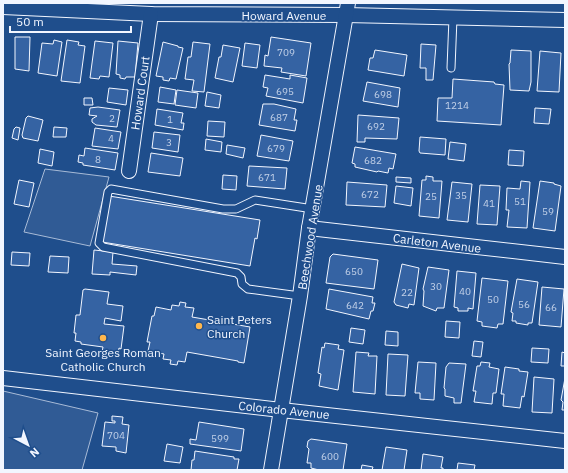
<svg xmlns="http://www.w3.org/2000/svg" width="568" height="473" font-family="'IBM Plex Sans',sans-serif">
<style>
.parking{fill:#305b95;stroke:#a8bbd7}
.building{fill:#3563a3;stroke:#f2f6ff}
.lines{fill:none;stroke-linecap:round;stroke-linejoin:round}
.lane-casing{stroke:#f2f6ff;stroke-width:9}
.street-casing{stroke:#f2f6ff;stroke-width:16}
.lane{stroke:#1f4e8c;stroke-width:7}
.street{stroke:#1f4e8c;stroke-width:14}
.poi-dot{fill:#ffb74d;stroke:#1f4e8c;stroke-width:1.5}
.labels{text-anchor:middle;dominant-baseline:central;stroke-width:3;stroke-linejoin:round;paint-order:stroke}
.number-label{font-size:10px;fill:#c3d1e8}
.street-label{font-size:12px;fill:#f2f6ff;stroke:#1f4e8c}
.poi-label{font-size:12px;fill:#f2f6ff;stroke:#1f4e8c;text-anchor:start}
</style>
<rect width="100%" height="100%" fill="#1f4e8c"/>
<g class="parking">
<path d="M45,169L109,177L90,246L24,232Z"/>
<path d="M3,391L98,413L82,470H3Z"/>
</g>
<g class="building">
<path d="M15,37H30L29,71L15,69Z"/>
<path d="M271,37L311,43L306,76L281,72L282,68L264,66L265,55L268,56Z"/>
<path d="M54,40L62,42L57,76L38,73L42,43L53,44Z"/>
<path d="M67,40L79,42L78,45L85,46L80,83L61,81Z"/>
<path d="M95,41L113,43L109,77L100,76L99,79L90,78Z"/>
<path d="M118,41L138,43L135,77H126L125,79L120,78V75L116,74Z"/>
<path d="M163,42L178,46V47L183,48L176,79L170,78L169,81L163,80V77L156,76Z"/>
<path d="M193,42L210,44L204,92L192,91L194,80L185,79L188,57H191Z"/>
<path d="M245,43L260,45L257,68L242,66Z"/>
<path d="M421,44L436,45L433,80H426V68H420Z"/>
<path d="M223,45L240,48L233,82L215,78L219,57H221Z"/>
<path d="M375,50L407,55L404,76L368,70L370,58H373Z"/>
<path d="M511,50L531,51V82L529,91L510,90L509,64L510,63Z"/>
<path d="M540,51L561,53L559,92L537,91Z"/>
<path d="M265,75L290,79V75L307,78L303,103L266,96L268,88L263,87Z"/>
<path d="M453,79L494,82L495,84L504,85L501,125L437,121L438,98H452Z"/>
<path d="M367,82L400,88L398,107L363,101Z"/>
<path d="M160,87L176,90L174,104L158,102Z"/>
<path d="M109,88L128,90L126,105L107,102Z"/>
<path d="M177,90L198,93L196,108L175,105Z"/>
<path d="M207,92L221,95L219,108L205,106Z"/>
<path d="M84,98H92L93,105H84Z"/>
<path d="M263,104H274L296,109L294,120H297L295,131L259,125Z"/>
<path d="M98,107L120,110L117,127L96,125L92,122V119L97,116L89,115L90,108Z"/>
<path d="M535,108L551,109L549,124L534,123Z"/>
<path d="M157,109L183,113L181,123H184L183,130L155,125Z"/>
<path d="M358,115L399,118L397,139L365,138V142H357Z"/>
<path d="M28,116L43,120L38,141L23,138L22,135L26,118Z"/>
<path d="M208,121L225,122L224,137L207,136Z"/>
<path d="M16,127L20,128L18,140L12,138L14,129Z"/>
<path d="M54,127L67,128L66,137H53Z"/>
<path d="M95,128L121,132L118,149L92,146Z"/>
<path d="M154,132L180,135L178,152L152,148Z"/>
<path d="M261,135L293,141L289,161L257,156Z"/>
<path d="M420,137L446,139L445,155L420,153L419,151Z"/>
<path d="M206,139L222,142L221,152L205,150Z"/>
<path d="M450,142L466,144L464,161L448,159Z"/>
<path d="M227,145L245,148L243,158L226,154Z"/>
<path d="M355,147L396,154L393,169L389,168L388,173L378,171L377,172L355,167V164L352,163Z"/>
<path d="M85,148L118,153L115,170L83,165V163L78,162L79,155L84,156Z"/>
<path d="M40,149L54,152L52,166L38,163Z"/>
<path d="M509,150L524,151L523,166L508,165Z"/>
<path d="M151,153L183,158L180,176L148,172Z"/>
<path d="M249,166L287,168L285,189L247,186Z"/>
<path d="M223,175L237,176L236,190L222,189Z"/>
<path d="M426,176L433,177V181H442L439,218L419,216L422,180H426Z"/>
<path d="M396,177L411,178V183L396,182Z"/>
<path d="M19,180L34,183L29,207L14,204Z"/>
<path d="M521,181L530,182L527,228L507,227L509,210H506L507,188L520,189Z"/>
<path d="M540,181L554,183V184L561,186L555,231L533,228Z"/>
<path d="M347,182L387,185L385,207L346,205Z"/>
<path d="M452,182L472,184L468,222L447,220Z"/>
<path d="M480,185L500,186L497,225L477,224Z"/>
<path d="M396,186L413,188L411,206L394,203Z"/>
<path d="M109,196L260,220L257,239L255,238L250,266L102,242Z"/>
<path d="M94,250L113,252L112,264L137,266L136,275L110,272V275L92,274Z"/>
<path d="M12,252L30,253L29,266L11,265Z"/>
<path d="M333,254L378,260L374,289L326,283L330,257Z"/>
<path d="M50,256L69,257L68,273L48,272Z"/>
<path d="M402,264L419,268L414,305L409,304L408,308L396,305L394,302Z"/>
<path d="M428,267L449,270L444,308H437L436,311L423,306L424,291L423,289Z"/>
<path d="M457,271L476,273L473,309L468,308V311H458V308L454,307Z"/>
<path d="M482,278L508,281L503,324H498L497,328L482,326V322L477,321Z"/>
<path d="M517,279L538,282L532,323H528V325L516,323V321H512L513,313L511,312Z"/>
<path d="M542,287L564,289L561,327L539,325Z"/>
<path d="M85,289L109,292L107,304L123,306L121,321L105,318L104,324L124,326L121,349L119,348L118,355L102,352L103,347L81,344V342L75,341L76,333H74L76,315H80L83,290Z"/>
<path d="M329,289L373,297L372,303H375L373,311H371L369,319L326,309Z"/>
<path d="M180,302L186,303L185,307L194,308L192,317L250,327L244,363L238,362V361L187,352L185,362L178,361L177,365L170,364L171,360L163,359L164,354L148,351L150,342H147L152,316H154L156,307L171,310L172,305L179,306Z"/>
<path d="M446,321L460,322L459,338L445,337Z"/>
<path d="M351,328L365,330L363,344L349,342Z"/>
<path d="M386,331L398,332V346L385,345Z"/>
<path d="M474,341L483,342L481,357L472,356Z"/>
<path d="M325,343L339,345L338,349L344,350L338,390L319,386L321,374L318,373L322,347L324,348Z"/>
<path d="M532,348L549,349L548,363L531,362Z"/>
<path d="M356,352L369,353L368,356H377L375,394L353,392Z"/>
<path d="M562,352L565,353V366H561Z"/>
<path d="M388,354L408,355L405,396L386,395Z"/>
<path d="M418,362L436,363L434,400L420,399V393H415Z"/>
<path d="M481,362L490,363L489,367L499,369L496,393H493L492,404L474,402L476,391H473L477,366H480Z"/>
<path d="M449,363L466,364L461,403H454V398L445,396V389L444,388L446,367Z"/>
<path d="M505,367L519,369V371L528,372L524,397L522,396L520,408L503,406L504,394H501Z"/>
<path d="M534,377L554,379L552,413L532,412Z"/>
<path d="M565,378V410H562L563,402L561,400Z"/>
<path d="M112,416L123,417L122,424L129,425L126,453L116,451V447L102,446L105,422L115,423V421H112Z"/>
<path d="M199,422L244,429L241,451L190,444V439L196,440Z"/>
<path d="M311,439L347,444L343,470H319L311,468V463H307L309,449L307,447L308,441Z"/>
<path d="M167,444L183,447L180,463L164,461Z"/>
<path d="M386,447L407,450L404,470H382Z"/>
<path d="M195,451L234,457V459H239L237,470H191L192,460H194Z"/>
<path d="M423,454L443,457L441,468H443V470H421Z"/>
<path d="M458,463L475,465L474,470H457Z"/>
<path d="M362,465L373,467L372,470H361Z"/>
</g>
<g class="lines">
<g class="lane-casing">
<g id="lane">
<path d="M451,68L453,18"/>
<path d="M300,296L248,289L242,284L241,277L237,273L103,247L99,243L108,192L111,189L223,209H236L255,200L313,209"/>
</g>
</g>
<g class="street-casing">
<g id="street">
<path d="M3,7L151,14L346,15L565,20"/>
<path d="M129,171L151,14"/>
<path d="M309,228L565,257"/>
<path d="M3,378L281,410L565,441"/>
<path d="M271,470L300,296L309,228L348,3"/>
</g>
</g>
<use href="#lane" class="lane"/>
<use href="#street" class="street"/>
</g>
<g class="poi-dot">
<circle cx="199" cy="326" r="4"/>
<circle cx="103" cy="338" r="4"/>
</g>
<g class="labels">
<g class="number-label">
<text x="286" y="52">709</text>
<text x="285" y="91">695</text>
<text x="383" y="94">698</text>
<text x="457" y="105">1214</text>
<text x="279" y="117">687</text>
<text x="112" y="118">2</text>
<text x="170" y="119">1</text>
<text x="376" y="126">692</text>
<text x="111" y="138">4</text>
<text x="169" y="142">3</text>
<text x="276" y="148">679</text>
<text x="98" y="159">8</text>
<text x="373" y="160">682</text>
<text x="267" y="177">671</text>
<text x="370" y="194">672</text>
<text x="461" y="195">35</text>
<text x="431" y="196">25</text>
<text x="520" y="201">51</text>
<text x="489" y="203">41</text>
<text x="548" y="211">59</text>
<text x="354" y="271">650</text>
<text x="436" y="286">30</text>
<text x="465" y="291">40</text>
<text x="407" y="292">22</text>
<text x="493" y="299">50</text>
<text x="524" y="304">56</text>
<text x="355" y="305">642</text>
<text x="551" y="307">66</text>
<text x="116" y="435">704</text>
<text x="220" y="438">599</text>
<text x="330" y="456">600</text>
</g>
<g class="street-label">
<text x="284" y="15">Howard Avenue</text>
<text transform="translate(140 93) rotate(-82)">Howard Court</text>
<text transform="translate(310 237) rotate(-81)">Beechwood Avenue</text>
<text transform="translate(437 243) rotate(7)">Carleton Avenue</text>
<text transform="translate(284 410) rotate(6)">Colorado Avenue</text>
</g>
<g class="poi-label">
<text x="207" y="319">Saint Peters<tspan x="207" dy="14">Church</tspan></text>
<text x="103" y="352" text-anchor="middle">Saint Georges Roman<tspan x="103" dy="14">Catholic Church</tspan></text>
</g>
</g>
<rect width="568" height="473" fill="none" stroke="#f2f6ff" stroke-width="8"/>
<g transform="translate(28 445) rotate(139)" stroke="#1f4e8c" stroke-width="3" paint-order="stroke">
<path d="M0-3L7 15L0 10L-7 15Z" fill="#f2f6ff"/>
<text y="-6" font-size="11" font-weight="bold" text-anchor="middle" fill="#f2f6ff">N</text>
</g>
<path d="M10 26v6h121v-6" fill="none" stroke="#f2f6ff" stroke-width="2"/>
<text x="16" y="26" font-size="12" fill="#f2f6ff" stroke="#1f4e8c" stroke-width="3" paint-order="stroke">50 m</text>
</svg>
